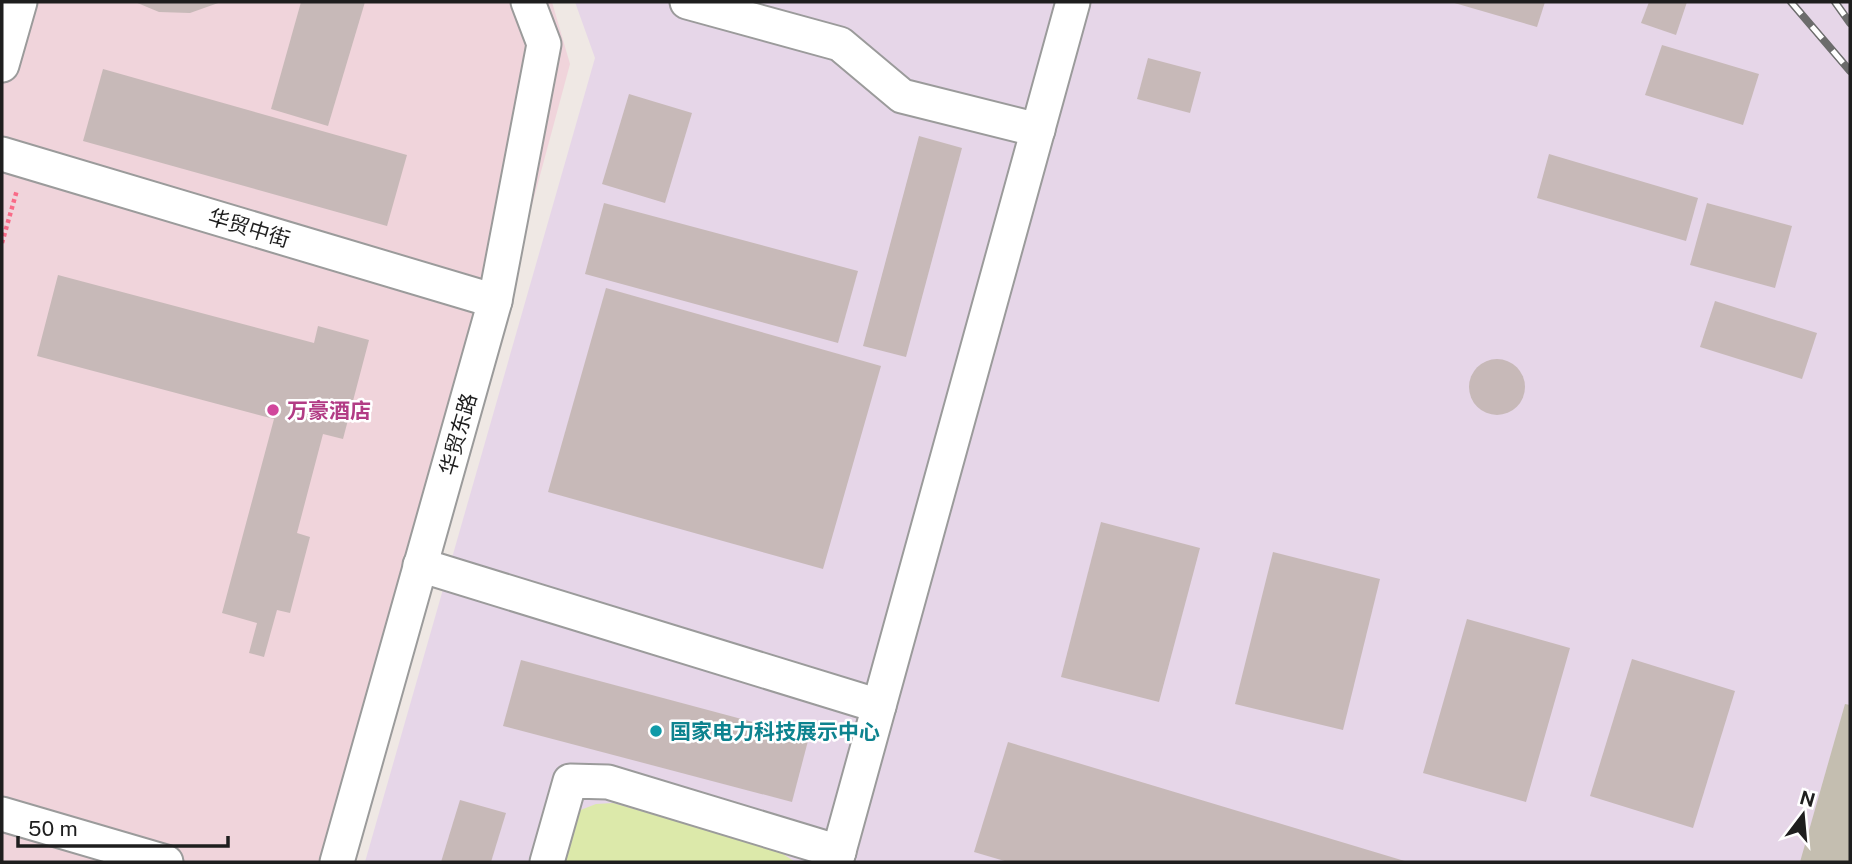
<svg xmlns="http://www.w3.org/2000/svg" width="1852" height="864" font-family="'Public Sans','Noto Sans SC',sans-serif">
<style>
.commercial{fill:#f0d4db}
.industrial{fill:#e6d6e8}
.construction{fill:#c4beb0}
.grass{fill:#dce9aa}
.building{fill:#c7b9b8}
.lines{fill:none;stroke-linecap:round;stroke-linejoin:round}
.minor-casing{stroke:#9b9b9b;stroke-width:37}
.path{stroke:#f96b88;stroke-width:4.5;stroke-dasharray:3.5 3.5;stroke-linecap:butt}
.minor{stroke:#fff;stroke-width:33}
.rail-casing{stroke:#6c6c6c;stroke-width:8}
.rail{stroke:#fff;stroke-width:5;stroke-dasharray:16;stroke-linecap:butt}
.hotel-dot{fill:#d1479c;stroke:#fff;stroke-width:2.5}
.culture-dot{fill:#0f9aa8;stroke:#fff;stroke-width:2.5}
.labels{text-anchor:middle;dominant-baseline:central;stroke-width:5;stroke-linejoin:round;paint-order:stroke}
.street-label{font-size:21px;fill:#1e1e1e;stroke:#fff}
.hotel-label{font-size:21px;font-weight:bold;fill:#b23c85;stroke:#fff;text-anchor:start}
.culture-label{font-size:21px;font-weight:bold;fill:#0d838f;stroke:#fff;text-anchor:start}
</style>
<rect width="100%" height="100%" fill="#efe8e4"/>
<path class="commercial" d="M2,2H552L570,64L355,862H2Z"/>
<path class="industrial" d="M575,2H1850V862H365L595,58Z"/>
<path class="construction" d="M1845,704L1850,705V862H1800Z"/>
<path class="grass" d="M613,803L777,850L795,862H554L578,811L596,804Z"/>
<g class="building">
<path d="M135,2H221L190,13L159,12Z"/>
<path d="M301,2H365L328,126L271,109Z"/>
<path d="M1451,2H1545L1537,27Z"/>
<path d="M1649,2H1687L1676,35L1641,23Z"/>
<path d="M1662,45L1759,74L1743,125L1645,95Z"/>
<path d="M1148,58L1201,72L1190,113L1137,99Z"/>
<path d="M103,69L407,155L387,226L83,141Z"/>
<path d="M629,94L692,113L665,203L602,184Z"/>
<path d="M919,136L962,148L906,357L863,346Z"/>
<path d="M1549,154L1698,198L1686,241L1537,198Z"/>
<path d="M604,203L858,271L838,343L585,274Z"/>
<path d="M1707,203L1792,226L1775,288L1690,265Z"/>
<path d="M58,275L314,343L318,326L369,340L343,439L323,434L297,533L310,537L290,613L277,610L264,657L249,653L257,623L222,613L274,419L37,356Z"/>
<path d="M606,288L881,366L823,569L548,492Z"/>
<path d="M1715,301L1817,333L1802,379L1700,347Z"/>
<circle cx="1497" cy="387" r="28"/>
<path d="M1101,522L1200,548L1159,702L1061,677Z"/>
<path d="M1273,552L1380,579L1343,730L1235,704Z"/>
<path d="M1467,619L1570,648L1526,802L1423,773Z"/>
<path d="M1632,659L1735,691L1693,828L1590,796Z"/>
<path d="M521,660L809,737L792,802L503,726Z"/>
<path d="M1008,742L1408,862H1008L974,852Z"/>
<path d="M460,800L506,813L491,862H441Z"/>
</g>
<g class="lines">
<g class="minor-casing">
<g id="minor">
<path d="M687,2L840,44L902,96L1038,130"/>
<path d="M2,65L20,2"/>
<path d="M2,154L495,301"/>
<path d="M420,565L879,706"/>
<path d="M2,814L166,862"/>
<path d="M337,862L495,301L544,44L528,2"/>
<path d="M547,862L570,781L608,782L839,852"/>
<path d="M836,862L1073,2"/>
</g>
</g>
<path class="path" d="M2,243L17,190"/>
<use href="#minor" class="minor"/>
<g class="rail-casing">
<g id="rail">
<path d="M1791,2L1850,71"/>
<path d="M1835,2L1850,23"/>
</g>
</g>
<use href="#rail" class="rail"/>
</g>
<circle class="hotel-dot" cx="273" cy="410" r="7"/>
<circle class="culture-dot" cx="656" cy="731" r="7"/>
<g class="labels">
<g class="street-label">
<text transform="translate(249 228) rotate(17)">华贸中街</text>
<text transform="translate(458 434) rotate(-74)">华贸东路</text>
</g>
<g class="hotel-label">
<text x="287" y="410">万豪酒店</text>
</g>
<g class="culture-label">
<text x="670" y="731">国家电力科技展示中心</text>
</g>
</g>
<rect width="1852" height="864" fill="none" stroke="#1e1e1e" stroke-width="7"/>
<g transform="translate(1803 815) rotate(16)" stroke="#ffffff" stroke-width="5" paint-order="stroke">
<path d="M0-5L12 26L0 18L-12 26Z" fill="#1e1e1e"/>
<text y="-10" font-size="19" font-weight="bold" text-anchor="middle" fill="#1e1e1e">N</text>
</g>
<path d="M18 836v10h210v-10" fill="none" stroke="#1e1e1e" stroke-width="3.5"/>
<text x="28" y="836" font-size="21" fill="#1e1e1e" stroke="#ffffff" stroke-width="5" paint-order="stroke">50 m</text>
</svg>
